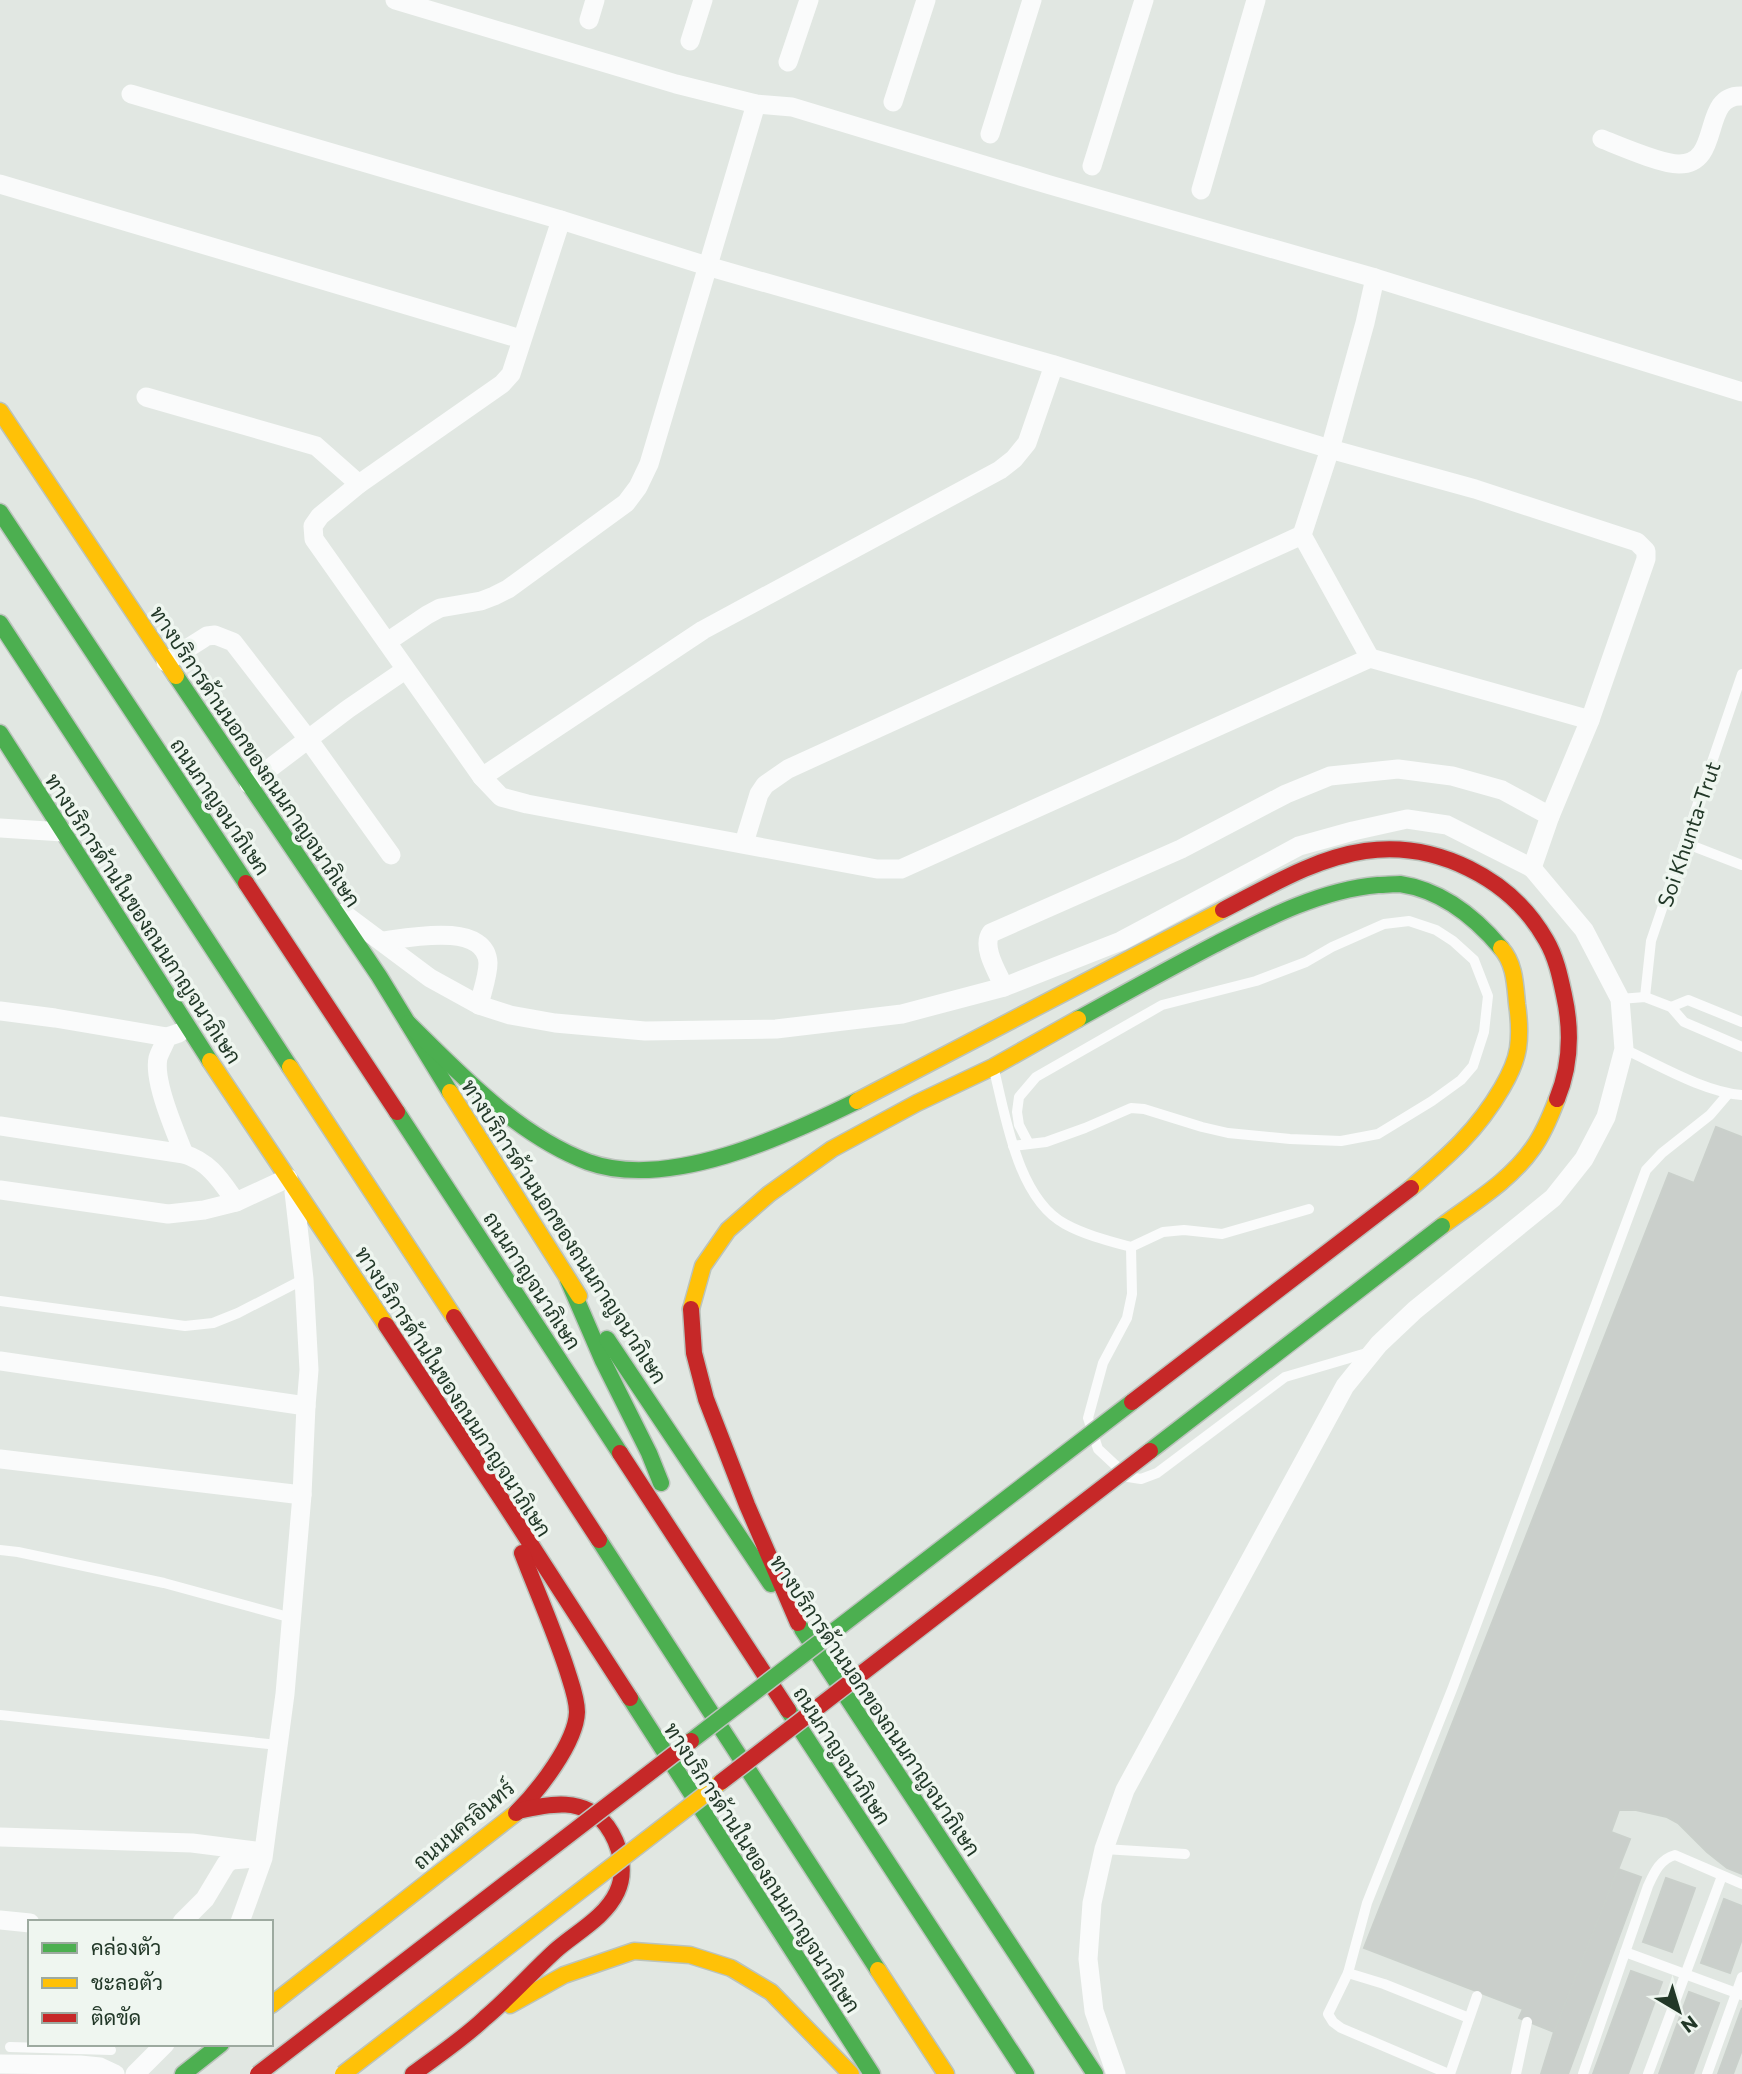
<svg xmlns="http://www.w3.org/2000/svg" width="1742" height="2074" font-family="Commissioner,Sarabun,sans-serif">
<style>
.building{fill:#cacfcb;stroke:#cad0cb;stroke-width:2}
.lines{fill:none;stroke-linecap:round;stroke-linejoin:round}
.fast-casing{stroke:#bbc3bc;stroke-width:19}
.slow-casing{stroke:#bbc3bc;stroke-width:19}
.jam-casing{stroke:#bbc3bc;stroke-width:19}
.lane{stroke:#fafbfb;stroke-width:10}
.street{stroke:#fafbfb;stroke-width:19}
.fast{stroke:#4caf50;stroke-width:16}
.slow{stroke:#ffc107;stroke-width:16}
.jam{stroke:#c62828;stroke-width:16}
.fast-bridge-casing{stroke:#bcc3bd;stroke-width:19;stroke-linecap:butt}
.slow-bridge-casing{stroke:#bcc3bd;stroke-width:19;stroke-linecap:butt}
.jam-bridge-casing{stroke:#bcc3bd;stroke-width:19;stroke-linecap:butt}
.fast-bridge{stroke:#4caf50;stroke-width:16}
.slow-bridge{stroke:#ffc107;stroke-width:16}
.jam-bridge{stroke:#c62828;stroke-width:16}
.labels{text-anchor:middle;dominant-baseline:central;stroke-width:7;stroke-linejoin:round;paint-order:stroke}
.street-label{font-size:21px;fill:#223828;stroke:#eff6f0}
</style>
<rect width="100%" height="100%" fill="#e1e7e2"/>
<g class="building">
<path d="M1716,1127L1742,1137V1874L1727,1868L1707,1852L1678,1823L1667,1817L1636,1810H1619L1611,1832L1630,1839L1554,2032L1519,2018L1523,2009L1364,1948L1669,1173L1694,1183Z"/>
<path d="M1618,1869L1641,1877L1568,2074H1541L1554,2032Z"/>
<path d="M1666,1878L1695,1888L1672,1952L1643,1942Z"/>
<path d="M1724,1899L1742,1906V1939L1730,1973L1701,1963Z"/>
<path d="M1631,1971L1662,1982L1628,2074H1593Z"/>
<path d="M1689,1992L1719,2003L1693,2074H1659Z"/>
<path d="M1742,2008V2050L1733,2074H1718Z"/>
</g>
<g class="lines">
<g class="fast-casing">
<g id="fast">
<path d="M0,512L246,883"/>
<path d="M0,623L290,1067"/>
<path d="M176,676L379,976L450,1092"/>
<path d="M0,733L210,1061"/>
<path d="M1078,1019C1123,994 1168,969 1214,945C1265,919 1320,890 1378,885C1385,885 1393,884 1400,884C1441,890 1475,917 1501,948"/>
<path d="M408,1023C461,1075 517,1135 588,1162C668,1191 786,1136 857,1101"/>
<path d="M397,1112L620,1453"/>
<path d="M568,1280L603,1361L649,1453L661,1483"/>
<path d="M607,1339L771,1584"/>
<path d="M599,1540L878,1970"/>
<path d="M802,1629L1095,2074"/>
<path d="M630,1698L872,2074"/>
<path d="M788,1710L1026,2074"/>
<path d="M183,2074L221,2044"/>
</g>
</g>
<g class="slow-casing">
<g id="slow">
<path d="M0,411L176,676"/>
<path d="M210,1061L386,1325"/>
<path d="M290,1067L454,1317"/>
<path d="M450,1092L579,1296"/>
<path d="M857,1101L1223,910"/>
<path d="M1411,1188C1448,1156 1477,1131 1502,1088C1509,1076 1516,1062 1518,1048C1520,1034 1519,1018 1517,1004C1515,984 1515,964 1501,948"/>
<path d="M1442,1226C1474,1202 1510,1181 1533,1148C1543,1134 1551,1115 1557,1099"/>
<path d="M691,1309L703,1266L728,1230L769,1194L832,1149L917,1103L993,1067L1078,1019"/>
<path d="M878,1970L946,2074"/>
<path d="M271,2005L516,1813"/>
<path d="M510,2005L564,1975L634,1951L690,1955L731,1968L771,1992L851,2074"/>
</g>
</g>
<g class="jam-casing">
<g id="jam">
<path d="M246,883L397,1112"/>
<path d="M1223,910C1268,887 1315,858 1365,851C1436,841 1511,878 1546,940C1556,957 1560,976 1564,995C1572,1031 1571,1065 1557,1099"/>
<path d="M691,1309L694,1353L706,1399L747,1505L798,1623"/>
<path d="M454,1317L599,1540"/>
<path d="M386,1325L504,1503L630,1698"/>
<path d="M620,1453L788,1710"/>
<path d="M516,1813C538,1791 576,1743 577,1712C577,1698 571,1683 567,1670C554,1630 537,1592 522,1553"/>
<path d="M413,2074C437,2056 463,2039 485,2018C510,1997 531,1973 555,1951C575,1933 605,1918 617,1892C627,1871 620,1844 607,1826C584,1796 549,1804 518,1811"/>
</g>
</g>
<g class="lane">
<path d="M1685,843L1742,865"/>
<path d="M1645,997L1651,941L1742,674"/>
<path d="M1620,999L1645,997L1671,1007L1684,1022L1742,1047"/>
<path d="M1671,1007L1688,1000L1742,1022"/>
<path d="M1624,1049C1659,1065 1704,1092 1742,1095"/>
<path d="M994,1070C1006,1118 1018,1199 1065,1224C1085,1235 1109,1241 1131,1247L1163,1232L1184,1230L1222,1234L1309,1209"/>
<path d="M1013,1146L1046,1142L1085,1128L1131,1108L1144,1109L1202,1127L1228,1133L1290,1139L1341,1141L1378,1134L1432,1101L1461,1080L1473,1066L1484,1032L1488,996L1474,960L1453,941L1436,930L1409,921L1384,924L1332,947L1306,962L1256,981L1162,1005L1036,1077L1019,1097L1017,1112L1019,1125L1029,1144"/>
<path d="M1131,1247L1132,1294L1127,1318L1103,1363L1088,1418L1098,1449L1128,1477L1141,1479L1157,1473L1285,1377L1370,1352"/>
<path d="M0,1301L185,1326L213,1323L238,1313L304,1279"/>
<path d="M0,1550L18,1552L164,1583L292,1618"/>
<path d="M0,1715L278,1745"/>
<path d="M1104,1849L1185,1854"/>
<path d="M1625,1952L1742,1995"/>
<path d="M1348,1973L1384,1984L1469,2018"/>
<path d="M10,2047L111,2050"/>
<path d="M1449,2074L1341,2028L1333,2022L1328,2014L1348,1973L1367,1903L1453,1687L1646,1170L1662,1153L1710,1115L1728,1094"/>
<path d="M1450,2074L1477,1996"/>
<path d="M1516,2074L1527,2022"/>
<path d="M1583,2074L1648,1886C1654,1873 1660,1859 1675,1855L1742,1884"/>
<path d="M1648,2074L1722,1876"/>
<path d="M1707,2074L1742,1977"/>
</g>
<g class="street">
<path d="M395,0L676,84L756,104L792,107L1050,185L1375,278L1742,392"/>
<path d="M589,20L595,0"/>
<path d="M690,41L703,0"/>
<path d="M788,62L809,0"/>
<path d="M131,94L561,220L707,266L1054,365L1330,449L1475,489L1637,542L1646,551V559L1590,720L1550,816L1532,868"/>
<path d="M893,102L926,0"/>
<path d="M990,134L1032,0"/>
<path d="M1602,139C1620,146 1661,164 1679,164C1723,164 1700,94 1742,96"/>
<path d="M1092,166L1144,0"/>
<path d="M0,184L521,339"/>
<path d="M1201,190L1256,0"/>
<path d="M561,220L511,374L502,384L359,484L320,516L313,526L314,539L482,777L501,797L527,804L877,869H901L1370,658L1590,720"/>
<path d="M146,397L316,446L359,484"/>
<path d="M387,642L427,615L440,608L481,601L494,596L508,589L626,503L638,487L649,464L756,104"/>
<path d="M1370,658L1302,535L1330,449L1365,323L1375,278"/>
<path d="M166,662L207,636L215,635L233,642L308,739L391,855"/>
<path d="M482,777L703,630L1000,470L1014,459L1027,443L1054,365"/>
<path d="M249,784L348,709L405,670"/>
<path d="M0,828L63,832"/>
<path d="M744,843L759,794L765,785L788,769L1302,535"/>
<path d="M343,913L430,978L479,1005L510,1015L555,1023L645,1031L776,1029L902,1014L1004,987L1121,941L1299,846L1353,831L1407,819L1447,825L1532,868L1584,930L1620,999L1624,1049L1606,1117L1584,1159L1553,1198L1415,1310L1379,1344L1345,1386L1125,1790L1104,1849L1092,1903L1088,1959L1094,2011L1116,2074"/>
<path d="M382,941C407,938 486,921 488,963C488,976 482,992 479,1005"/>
<path d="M1004,987C998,973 981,947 991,933L1181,849L1286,794L1330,776L1398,769L1452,776L1502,790L1550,816"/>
<path d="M0,1011L55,1018L167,1037"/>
<path d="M179,1033L167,1037C165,1044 160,1051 158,1058C153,1081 175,1131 184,1154"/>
<path d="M0,1126L184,1154C210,1162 221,1181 236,1202"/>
<path d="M0,1190L168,1214L204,1210L236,1202L288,1178"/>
<path d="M0,1361L306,1406"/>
<path d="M0,1459L302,1495"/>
<path d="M0,1837L192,1843L263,1852"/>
<path d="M0,1920L30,1923"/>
<path d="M182,1922L205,1899L226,1864L232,1860L255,1858"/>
<path d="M240,1922L263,1858L285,1694L302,1495L306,1406L309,1370L304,1279L294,1192"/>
<path d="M0,2064L80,2065L100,2067L115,2074"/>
<path d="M135,2074L165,2044"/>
</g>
<use href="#fast" class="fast"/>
<use href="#slow" class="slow"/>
<use href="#jam" class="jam"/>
<g class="fast-bridge-casing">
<g id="fast-bridge">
<path d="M1150,1451L1442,1226"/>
<path d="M691,1741L1132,1402"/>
</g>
</g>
<g class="slow-bridge-casing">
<path id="slow-bridge" d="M343,2074L721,1782"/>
</g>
<g class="jam-bridge-casing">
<g id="jam-bridge">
<path d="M1132,1402L1411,1188"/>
<path d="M721,1782L1150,1451"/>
<path d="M258,2074L691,1741"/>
</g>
</g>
<use href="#fast-bridge" class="fast-bridge"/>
<use href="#slow-bridge" class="slow-bridge"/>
<use href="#jam-bridge" class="jam-bridge"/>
</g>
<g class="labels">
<g class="street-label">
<text transform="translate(256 756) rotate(56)">ทางบริการด้านนอกของถนนกาญจนาภิเษก</text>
<text transform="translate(221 806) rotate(56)">ถนนกาญจนาภิเษก</text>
<text transform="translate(1688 834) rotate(-71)">Soi Khunta-Trut</text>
<text transform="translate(144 918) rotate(57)">ทางบริการด้านในของถนนกาญจนาภิเษก</text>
<text transform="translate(565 1231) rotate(57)">ทางบริการด้านนอกของถนนกาญจนาภิเษก</text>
<text transform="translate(533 1280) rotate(57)">ถนนกาญจนาภิเษก</text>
<text transform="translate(454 1391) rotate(57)">ทางบริการด้านในของถนนกาญจนาภิเษก</text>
<text transform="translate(876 1705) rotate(56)">ทางบริการด้านนอกของถนนกาญจนาภิเษก</text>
<text transform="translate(843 1755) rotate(57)">ถนนกาญจนาภิเษก</text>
<text transform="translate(463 1824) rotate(-40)">ถนนนครอินทร์</text>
<text transform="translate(763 1867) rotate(57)">ทางบริการด้านในของถนนกาญจนาภิเษก</text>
</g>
</g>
<rect x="28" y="1920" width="245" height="126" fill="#eff6f0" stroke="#9daaa0" stroke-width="2"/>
<rect x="42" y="1943" width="35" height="10" fill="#4caf50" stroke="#9daaa0" stroke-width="2"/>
<text x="91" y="1955" font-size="21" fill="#223828">คล่องตัว</text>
<rect x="42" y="1978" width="35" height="10" fill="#ffc107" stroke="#9daaa0" stroke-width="2"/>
<text x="91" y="1990" font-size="21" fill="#223828">ชะลอตัว</text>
<rect x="42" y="2013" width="35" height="10" fill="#c62828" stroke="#9daaa0" stroke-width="2"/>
<text x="91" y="2025" font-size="21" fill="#223828">ติดขัด</text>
<g transform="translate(1679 2011) rotate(142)" stroke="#eff6f0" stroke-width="5" paint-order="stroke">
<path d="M0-5L12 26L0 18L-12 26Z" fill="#223828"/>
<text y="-10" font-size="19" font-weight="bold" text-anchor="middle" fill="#223828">N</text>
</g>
</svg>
